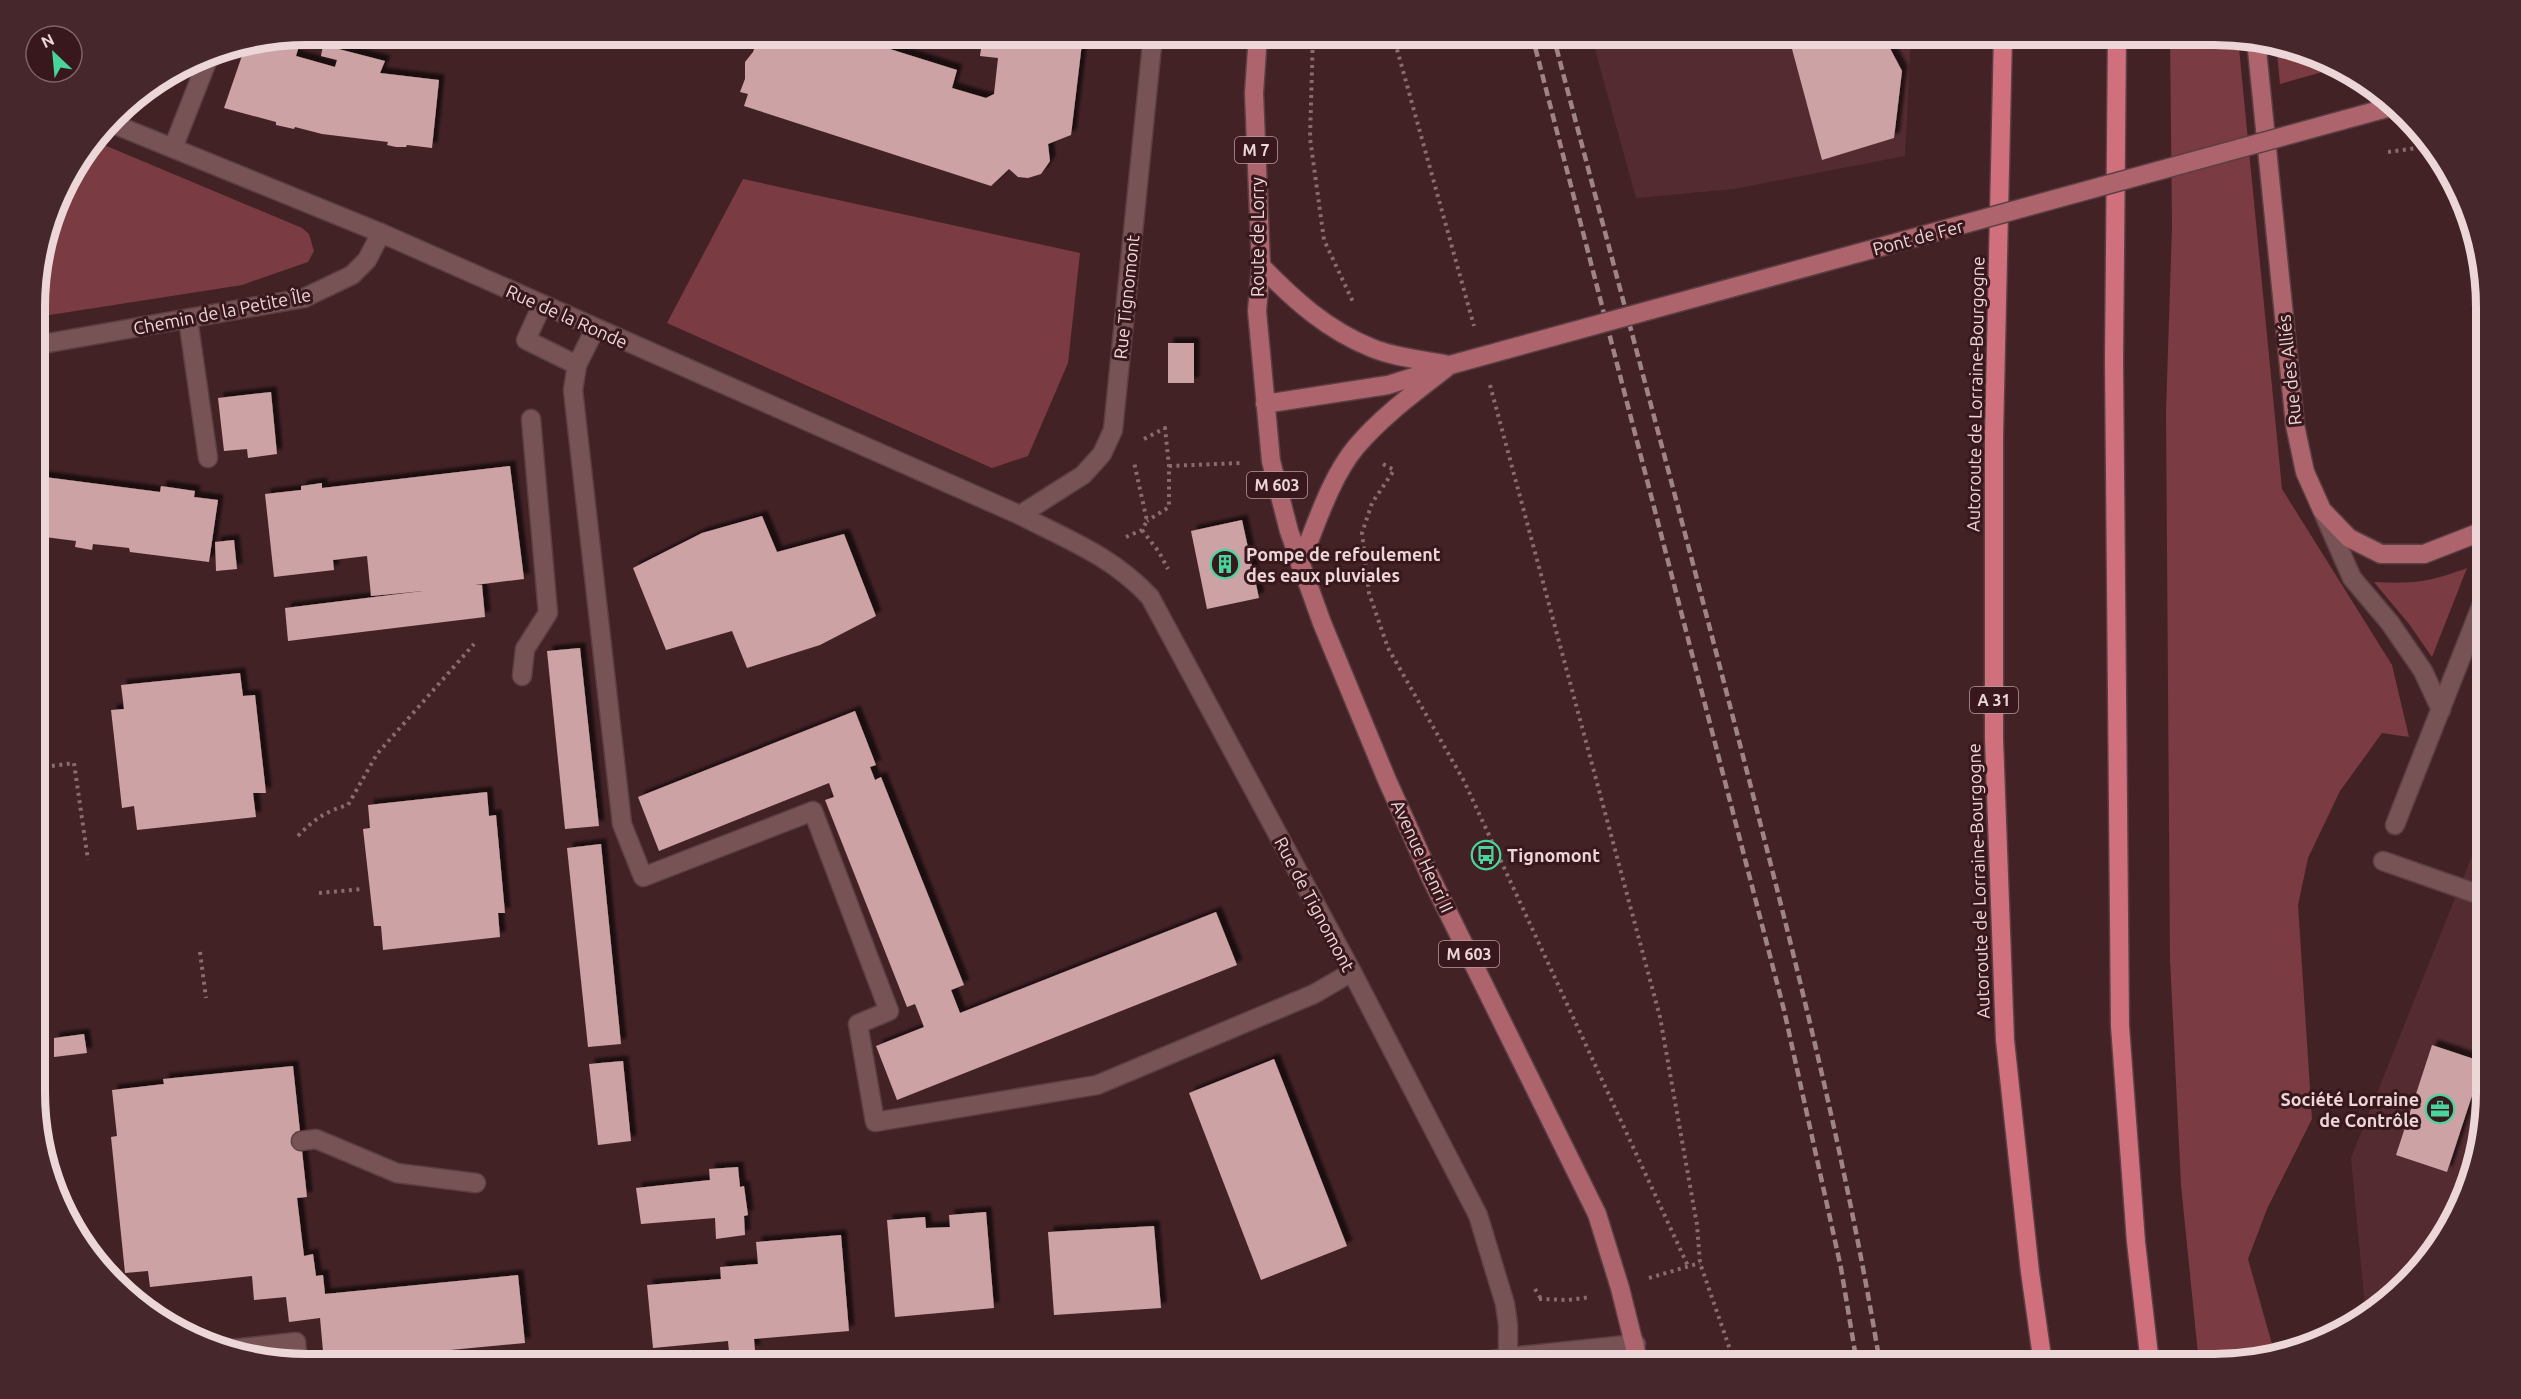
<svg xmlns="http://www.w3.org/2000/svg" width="2521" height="1399" font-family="Ubuntu,sans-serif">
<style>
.built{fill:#532b30}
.green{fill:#7a3b43}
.building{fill:#cca2a5;filter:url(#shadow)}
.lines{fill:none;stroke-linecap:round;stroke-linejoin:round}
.minor-casing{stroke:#5b3f43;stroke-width:21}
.major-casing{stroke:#5b3f43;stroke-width:21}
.highway-casing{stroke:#5b3f43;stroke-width:21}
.path{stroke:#886c6f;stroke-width:4;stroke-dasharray:3 4.5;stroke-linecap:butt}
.minor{stroke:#785356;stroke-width:18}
.major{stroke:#ad646d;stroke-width:18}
.highway{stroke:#d0707c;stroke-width:18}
.rail{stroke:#9f8486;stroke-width:4.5;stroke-dasharray:9 4.5;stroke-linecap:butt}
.major-bridge-casing{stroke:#5b3f43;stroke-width:21;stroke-linecap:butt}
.major-bridge{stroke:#ad646d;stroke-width:18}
.labels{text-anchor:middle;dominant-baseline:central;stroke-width:6;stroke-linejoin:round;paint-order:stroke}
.shield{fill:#38181c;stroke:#b69d9f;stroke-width:1.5}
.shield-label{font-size:16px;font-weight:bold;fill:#ecd6d7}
.street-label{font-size:18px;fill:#ecd6d7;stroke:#38181c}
.poi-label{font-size:18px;font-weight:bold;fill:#ecd6d7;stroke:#38181c;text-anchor:start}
.rim{fill:none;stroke:#ecd6d7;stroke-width:8}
</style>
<defs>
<filter id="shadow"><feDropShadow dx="5.5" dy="-5.5" stdDeviation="1.5" flood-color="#0009"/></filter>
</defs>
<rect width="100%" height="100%" fill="#432226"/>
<g class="built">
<path d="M1591,35H1911L1905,156L1734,189L1636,198Z"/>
<path d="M2486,821V1110L2450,1228L2366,1318L2351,1158Z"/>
</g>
<g class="green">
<path d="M2170,35H2215L2238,38L2282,489L2392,665L2409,737L2382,733L2340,791L2308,858L2298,905L2312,1119L2267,1209L2248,1259L2275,1355L2232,1364H2199L2181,1185L2170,959L2166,412L2172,227Z"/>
<path d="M2276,43L2285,44L2340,67L2280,84Z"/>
<path d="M97,142L302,228L309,234L314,251L308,262L242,285L37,317V272L63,186Z"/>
<path d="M743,179L1080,253L1068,363L1028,456L992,468L667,323Z"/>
<path d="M2467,568L2432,657L2409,624L2374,582C2414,584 2430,582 2467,568Z"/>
</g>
<g class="building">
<path d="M767,35H845L957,70L952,88L986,98L994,94L998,58L980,56L983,35H1083L1071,135L1048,144L1050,161L1041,174L1028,178L1018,177L1009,169L991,186L744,106L748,94L740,92L745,79V62L753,52L758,39L765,41Z"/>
<path d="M1842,35H1883L1902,71L1894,138L1822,160L1792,49Z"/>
<path d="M294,37L301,39L296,56L335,67L337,60L321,56L323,45L385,61L380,73L439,80L432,148L407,145L406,147H396L387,145L388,142L322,134L295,127L294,129L276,125V122L224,108L245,47Z"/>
<rect x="1168" y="343" width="26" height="40"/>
<path d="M271,392L277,454L248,458L247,449L224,451L218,398Z"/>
<path d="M510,466L524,579L475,585H482L485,617L288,641L285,608L423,591L371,596L367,556L333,560L334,570L274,577L265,494L301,490V486L322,483V488Z"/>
<path d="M37,476L160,492L161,486L195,491L194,497L218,500L209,562L130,552L129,548L93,544L92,550L75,547L76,541L37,536Z"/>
<path d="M762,516L777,552L844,534L876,616L820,645L747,668L732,631L666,650L633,568L702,533Z"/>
<path d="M1242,520L1259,598L1207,609L1191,531Z"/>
<path d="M234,540L237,569L216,571L215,542Z"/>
<path d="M580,648L599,826L565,829L547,651Z"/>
<path d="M240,673L243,696L255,695L266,793H253L256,817L137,830L134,806L122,808L117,763L111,710L124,709L121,685Z"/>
<path d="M855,711L876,765L870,767L875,780L881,777L964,985L951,990L960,1013L1216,912L1237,965L897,1100L876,1046L924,1027L915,1004L907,1007L825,800L834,797L829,783L659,851L638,797Z"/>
<path d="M487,792L489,816L496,815L505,913H498L500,937L383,950L381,926H374L363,829L370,828L368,805Z"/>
<path d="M601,844L621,1044L588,1047L567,848Z"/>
<path d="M84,1034L87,1053L54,1057V1038Z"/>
<path d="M2432,1045L2483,1062L2447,1172L2396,1155Z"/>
<path d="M1274,1059L1347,1246L1261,1280L1189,1093Z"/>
<path d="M623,1061L631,1141L598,1145L589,1064Z"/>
<path d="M293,1066L307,1197L297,1198L304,1256L313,1254L316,1276L323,1275L325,1294L518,1275L525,1343L324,1362L320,1318L289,1322L286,1297L254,1300L252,1276L150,1287L148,1271L125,1273L111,1137L117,1136L112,1090L164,1084L163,1079Z"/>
<path d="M738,1167L740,1187L744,1186L748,1215L744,1216L745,1235L716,1239L715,1218L641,1224L636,1188L710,1180L709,1169Z"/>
<path d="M986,1212L994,1308L895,1317L887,1220L925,1217L926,1228L950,1227L949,1215Z"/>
<path d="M1154,1226L1161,1308L1054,1315L1048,1232Z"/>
<path d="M841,1235L849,1331L754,1339L755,1350L729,1352L728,1341L653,1348L647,1285L721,1279L720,1267L758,1264L756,1242Z"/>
</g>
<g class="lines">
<g class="minor-casing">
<g id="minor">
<path d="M111,123L381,233L1020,515C1068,540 1112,556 1150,597L1352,972L1478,1215L1505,1304L1508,1325V1364"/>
<path d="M173,148L210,54"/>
<path d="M542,305L526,340L577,365"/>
<path d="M188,319L208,458"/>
<path d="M595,329L577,365L573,390L622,824L643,877L813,811L889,1011L858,1024L875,1122L1097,1085L1314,994L1352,972"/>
<path d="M37,345L304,298L352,275L367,260L381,233"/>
<path d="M2323,512L2352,578L2390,623L2423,671L2441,710"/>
<path d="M1020,515L1083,475L1102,454L1113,430L1153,35"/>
<path d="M522,676L525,649L548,613L531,419"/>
<path d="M2395,825L2486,594"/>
<path d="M2383,861L2486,897"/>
<path d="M301,1141L316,1139L397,1173L476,1183"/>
<path d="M2447,1231L2454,1216"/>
<path d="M223,1350L296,1342L298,1363"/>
<path d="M1470,1364L1509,1357L1636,1344"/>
</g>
</g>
<g class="major-casing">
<g id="major">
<path d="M1258,35L1254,93L1261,266L1257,311L1271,461L1289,531L1322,623L1387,780L1431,878L1597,1214L1620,1288L1639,1364"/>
<path d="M2256,40L2295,425L2305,472L2322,510L2349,538L2381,554H2424L2478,533L2486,526"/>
<path d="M1261,266C1294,300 1327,330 1372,348C1396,358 1425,360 1450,365"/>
<path d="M1265,404L1388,385L1439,369"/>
<path d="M1300,564C1315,528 1330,478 1356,447C1383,415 1417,391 1450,365"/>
</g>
</g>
<g class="highway-casing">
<g id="highway">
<path d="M2003,35L1994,436V739L2005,1040L2030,1272L2043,1364"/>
<path d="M2117,35L2114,361L2120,1026L2136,1242L2150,1364"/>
</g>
</g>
<g class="path">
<path d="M1313,35L1310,138L1324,240L1353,302"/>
<path d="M1393,35L1474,326"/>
<path d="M2388,152L2431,146"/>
<path d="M1490,385L1660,1017L1697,1225L1700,1263L1735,1364"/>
<path d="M1144,439L1165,428L1169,466V507L1147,521"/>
<path d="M1383,464L1394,470L1372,503L1362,533L1369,593L1388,648L1464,781L1688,1266"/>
<path d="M1169,466L1240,463"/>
<path d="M1142,530L1159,552L1168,569"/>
<path d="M1126,537L1142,530L1147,521L1134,462"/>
<path d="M37,768L74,763L88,860"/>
<path d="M298,836C313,820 326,811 348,805L377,754L474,644"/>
<path d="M319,893L363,889"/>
<path d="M200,952L206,998"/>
<path d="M1649,1278L1700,1263"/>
<path d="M1535,1289L1541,1299"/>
<path d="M1539,1299L1568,1300L1591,1297"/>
</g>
<use href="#minor" class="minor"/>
<use href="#major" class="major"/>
<use href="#highway" class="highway"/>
<g class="rail">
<path d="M1532,35L1784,1010L1841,1268L1857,1364"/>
<path d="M1553,35C1614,268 1677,500 1737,733C1791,942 1845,1151 1880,1364"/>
</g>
<g class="major-bridge-casing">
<path id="major-bridge" d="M1450,365L2387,108"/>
</g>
<use href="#major-bridge" class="major-bridge"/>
</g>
<defs>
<g id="building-ring" transform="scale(1.5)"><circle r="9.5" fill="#38181c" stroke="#48d49d" stroke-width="1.5"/><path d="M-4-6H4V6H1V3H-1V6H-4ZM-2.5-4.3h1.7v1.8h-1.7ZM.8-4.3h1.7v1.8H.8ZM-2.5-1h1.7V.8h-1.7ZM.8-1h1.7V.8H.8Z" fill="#48d49d"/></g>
<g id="bus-ring" transform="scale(1.5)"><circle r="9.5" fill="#38181c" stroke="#48d49d" stroke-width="1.5"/><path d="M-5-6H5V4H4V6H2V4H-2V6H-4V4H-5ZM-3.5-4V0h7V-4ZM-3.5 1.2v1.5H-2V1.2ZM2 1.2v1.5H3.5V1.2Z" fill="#48d49d"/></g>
<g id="office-ring" transform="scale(1.5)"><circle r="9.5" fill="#38181c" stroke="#48d49d" stroke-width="1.5"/><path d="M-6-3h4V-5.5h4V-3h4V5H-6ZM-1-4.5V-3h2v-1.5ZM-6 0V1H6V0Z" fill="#48d49d"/></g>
</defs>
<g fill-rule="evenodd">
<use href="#building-ring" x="1225" y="564"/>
<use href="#bus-ring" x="1486" y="855"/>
<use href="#office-ring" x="2440" y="1109"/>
</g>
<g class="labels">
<g class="shield">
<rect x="1235" y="137" width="42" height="26" rx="4.5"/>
<rect x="1247" y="472" width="60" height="26" rx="4.5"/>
<rect x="1970" y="687" width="48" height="26" rx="4.5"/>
<rect x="1439" y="941" width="60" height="26" rx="4.5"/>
</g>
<g class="shield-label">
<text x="1256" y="150">M 7</text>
<text x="1277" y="485">M 603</text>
<text x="1994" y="700">A 31</text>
<text x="1469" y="954">M 603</text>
</g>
<g class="street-label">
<text transform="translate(1257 237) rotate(-90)">Route de Lorry</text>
<text transform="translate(1918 237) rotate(-15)">Pont de Fer</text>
<text transform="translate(1126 297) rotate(-84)">Rue Tignomont</text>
<text transform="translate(222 311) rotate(-11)">Chemin de la Petite Île</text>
<text transform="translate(567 316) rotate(24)">Rue de la Ronde</text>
<text transform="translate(2289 370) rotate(-96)">Rue des Alliés</text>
<text transform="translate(1975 394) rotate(-89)">Autoroute de Lorraine-Bourgogne</text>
<text transform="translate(1423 856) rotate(65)">Avenue Henri II</text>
<text transform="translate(1978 881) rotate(-92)">Autoroute de Lorraine-Bourgogne</text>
<text transform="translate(1315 904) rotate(62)">Rue de Tignomont</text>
</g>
<g class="poi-label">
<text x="1246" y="554">Pompe de refoulement<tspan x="1246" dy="21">des eaux pluviales</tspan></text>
<text x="1507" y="855">Tignomont</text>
<text x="2419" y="1099" text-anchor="end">Société Lorraine<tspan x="2419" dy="21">de Contrôle</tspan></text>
</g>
</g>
<path d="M0 0H2521V1399H0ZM307 45H2214A262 262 0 0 1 2476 307V1092A262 262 0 0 1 2214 1354H307A262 262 0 0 1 45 1092V307A262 262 0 0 1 307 45Z" fill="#46272b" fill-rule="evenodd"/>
<path class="rim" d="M307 45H2214A262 262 0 0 1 2476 307V1092A262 262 0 0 1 2214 1354H307A262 262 0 0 1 45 1092V307A262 262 0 0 1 307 45Z"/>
<g transform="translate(54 54) rotate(334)"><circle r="28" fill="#38181c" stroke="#806467" stroke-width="1.5"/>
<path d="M0-4.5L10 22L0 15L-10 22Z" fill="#48d49d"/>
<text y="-9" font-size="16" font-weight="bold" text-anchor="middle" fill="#ecd6d7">N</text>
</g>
</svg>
